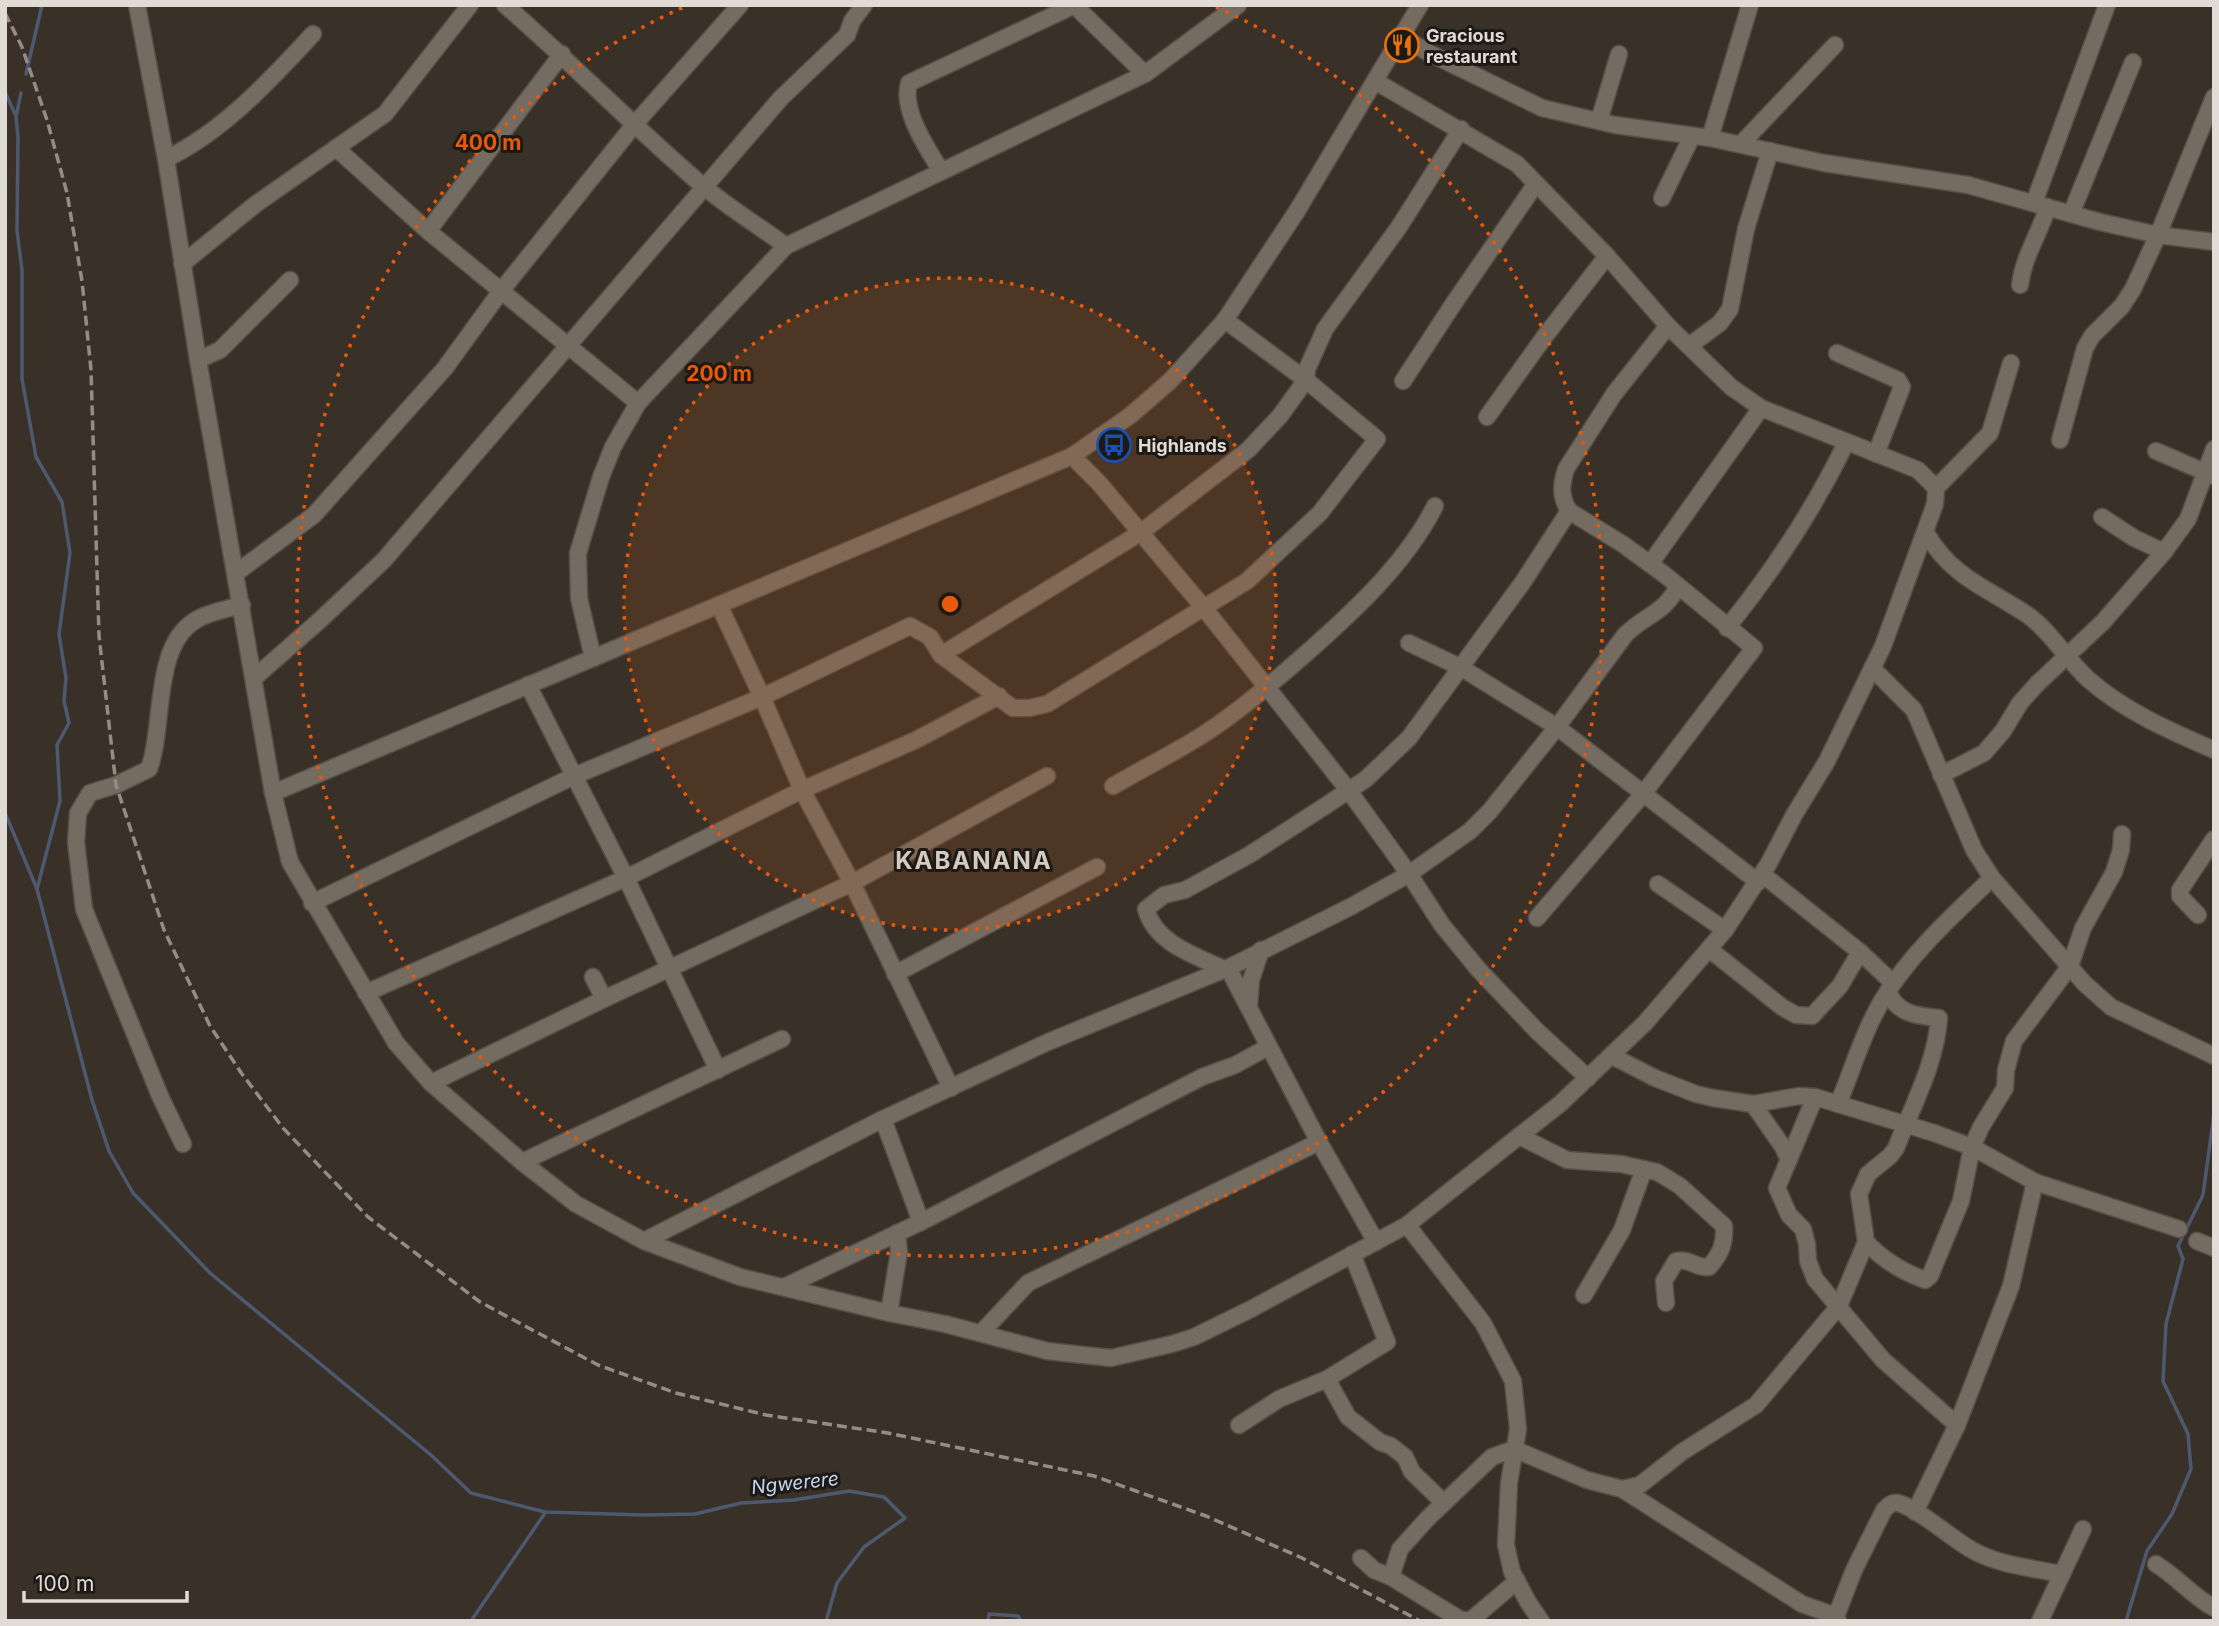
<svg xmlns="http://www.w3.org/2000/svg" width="2219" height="1626" font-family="Inter,sans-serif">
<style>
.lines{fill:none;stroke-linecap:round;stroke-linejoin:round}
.stream{stroke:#4d5971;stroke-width:3.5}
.minor-casing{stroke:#564f47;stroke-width:19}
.minor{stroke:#746b61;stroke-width:16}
.rail{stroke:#948d85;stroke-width:3.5;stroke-dasharray:10 5;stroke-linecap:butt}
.ring{fill:none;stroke:#e8590c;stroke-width:3.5;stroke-dasharray:3.5 7}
.labels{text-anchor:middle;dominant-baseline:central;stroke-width:6;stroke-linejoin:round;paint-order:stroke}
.poi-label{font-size:18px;font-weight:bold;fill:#e1dbd5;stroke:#1d1a16;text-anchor:start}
.water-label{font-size:19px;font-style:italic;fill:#c7d6f2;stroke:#1d1a16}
.district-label{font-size:24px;font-weight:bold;letter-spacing:2px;fill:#d5cabf;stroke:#1d1a16}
.centre{fill:#e8590c;stroke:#1d1a16;stroke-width:3.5}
.ring-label{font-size:21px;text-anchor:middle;font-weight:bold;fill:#e8590c;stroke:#1d1a16;stroke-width:6;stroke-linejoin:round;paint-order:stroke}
</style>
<rect width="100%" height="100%" fill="#393128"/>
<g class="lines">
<g class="stream">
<path d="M26,74L42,5"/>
<path d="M5,92L16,116"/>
<path d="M21,93L16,117L18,137L17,231L22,270V379L36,457L62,502L70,553L59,634L66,678L64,701L69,723L57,745L60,801L37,889"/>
<path d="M5,813L37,889L92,1100L109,1151L133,1193L210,1273L431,1455L471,1493L545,1512L644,1515L695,1514L741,1503L794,1500L849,1491L884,1497L905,1518L864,1547L837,1583L826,1621"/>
<path d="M471,1621L545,1513"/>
<path d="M988,1621L989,1614L1018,1616L1021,1621"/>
<path d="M2126,1621L2147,1551L2172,1514L2191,1469L2188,1434L2163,1381L2166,1324L2183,1259L2178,1246L2203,1195L2214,1114"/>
</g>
<g class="minor-casing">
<g id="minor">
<path d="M137,5L166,159L198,360L273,793L290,862L396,1043L431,1083L522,1162L576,1204L644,1241L740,1277L889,1313L945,1324L1047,1351L1111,1358L1172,1344L1194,1337L1251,1309L1407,1225L1561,1103L1645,1023L1725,930L1769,863L1794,815L1827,761L1883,646L1935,504L1936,488L1918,470L1761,408L1731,387L1668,326L1607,256L1517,164L1375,81"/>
<path d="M505,5C573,64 635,128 703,186C729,208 759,226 786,246"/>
<path d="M1074,5L1145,74"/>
<path d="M1400,36L1431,54L1542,108L1615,125L1710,138L1824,163L1968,185L2100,222L2158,235L2214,242"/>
<path d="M1599,121L1619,54"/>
<path d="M1710,138L1750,5"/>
<path d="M1741,144L1835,45"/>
<path d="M336,148L385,114L470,5"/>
<path d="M166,159C225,130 269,81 313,34"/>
<path d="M941,171C927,148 901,110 909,83L1075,5"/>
<path d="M1662,198L1692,136"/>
<path d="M2034,203L2107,5"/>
<path d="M2071,214L2133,62"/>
<path d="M428,231L562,54"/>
<path d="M182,264L256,204L336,148L428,231L638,403"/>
<path d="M2020,285C2023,258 2039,234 2048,207"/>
<path d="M1689,346L1720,323L1730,309L1746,229L1770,151"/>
<path d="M1837,353L1898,380L1902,387L1876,454"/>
<path d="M198,360L220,350L290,280"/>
<path d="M1403,381L1454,303L1535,185"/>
<path d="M1487,417L1545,336L1607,256"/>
<path d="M2060,440L2085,348L2092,336L2122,306L2133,289L2158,235L2214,97"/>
<path d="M2156,451L2214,476"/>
<path d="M1072,456L1099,483L1204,608L1349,791L1409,874L1442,925L1478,969L1537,1031L1588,1078"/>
<path d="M1936,488L1990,433L2011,363"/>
<path d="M2102,517L2134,538L2164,552"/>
<path d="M1926,533C1953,579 1988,588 2029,616C2052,633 2067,660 2088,679C2124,711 2170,731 2214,750"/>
<path d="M1650,564L1761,408"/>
<path d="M236,573L314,515L445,368L501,291L634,125L740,5"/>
<path d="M719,605L762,697L802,790L852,883L951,1088"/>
<path d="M1727,628C1773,571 1814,509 1846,443"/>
<path d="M1409,643L1460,667L1557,727L1758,882"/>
<path d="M941,655L1140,533L1248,450L1280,416L1306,380L1307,369L1325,329L1399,227L1461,129"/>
<path d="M593,658L579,598L578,553L601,477L613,447L638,403L786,246L1145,74L1238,5"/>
<path d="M1872,668L1914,710L1974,850L1992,878L2085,984L2111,1007L2214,1056"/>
<path d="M254,678L319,621L384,560L781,98L847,35L852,21L864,5"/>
<path d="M528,685L626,878L718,1070"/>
<path d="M1941,775L1984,753L2003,731L2020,703L2037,684L2103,622L2164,552L2188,519L2214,449"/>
<path d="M1113,786C1142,769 1172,754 1201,736C1237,713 1270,685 1302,657C1351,614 1405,565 1435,506"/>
<path d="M273,793L1072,456L1131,415L1170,381L1225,320L1297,211L1420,5"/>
<path d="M1762,874L1860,952L1893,983"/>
<path d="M1658,884L1725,930"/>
<path d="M312,903L574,776L762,697L910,626L930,637L941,655L1013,708H1029L1047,704L1247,581L1320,513L1377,439L1306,380L1225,320"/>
<path d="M2198,915L2180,896V890L2214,839"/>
<path d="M1537,918L1643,794L1754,648L1665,575L1624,545L1569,511"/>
<path d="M1709,949L1782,1007L1796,1015L1812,1016L1840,986L1860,952"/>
<path d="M1228,968L1319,1142L1376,1242"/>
<path d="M1224,969C1194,955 1155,943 1146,909L1164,895L1185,890L1249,855L1322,808L1366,779L1409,738L1523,582L1569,511C1560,496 1561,485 1566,469L1614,394L1668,326"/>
<path d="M895,974L1097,867"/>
<path d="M366,993L626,878L802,790L916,740L999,696"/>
<path d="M604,999L852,883L1047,776"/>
<path d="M1249,1005L1251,980L1261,950"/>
<path d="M1612,1056L1655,1078L1696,1094L1713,1098L1753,1104L1799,1096L1815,1097L1934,1133L1972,1147L2035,1182L2179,1229"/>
<path d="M431,1083L604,999L593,977"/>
<path d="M1815,1097L1777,1188L1789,1215L1803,1229L1807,1244L1808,1261L1815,1279L1883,1360L1957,1425"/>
<path d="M1753,1104L1783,1147L1789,1160"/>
<path d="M1838,1104C1853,1069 1863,1032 1883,999C1911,953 1953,915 1992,878"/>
<path d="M883,1119L921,1222"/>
<path d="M1519,1136L1567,1160L1621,1164L1657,1172L1680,1186L1724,1226C1725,1243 1721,1254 1709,1267C1698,1269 1689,1258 1676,1261L1664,1281L1666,1303"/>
<path d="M183,1144L160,1096L84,909L76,842L78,813L90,793L116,785L149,769C165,726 152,646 196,620C209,612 227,609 242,605"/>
<path d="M522,1162L782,1039"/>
<path d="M1407,1225L1483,1323L1513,1381L1518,1429L1509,1483L1506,1545L1512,1572L1528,1602L1541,1621"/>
<path d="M644,1241L883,1119L1048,1042L1228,968L1352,906L1409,874L1470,831L1490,811L1557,727L1625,635C1646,614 1662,615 1678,587"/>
<path d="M2197,1241L2214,1248"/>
<path d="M1866,1242C1882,1259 1903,1272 1925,1280L1930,1276L1961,1201L1972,1147L1981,1127L2005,1088L2006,1070L2014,1041L2070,966L2083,928L2114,872L2121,850L2122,834"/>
<path d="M784,1287L921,1222L1202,1077L1235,1065L1268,1047"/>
<path d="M1584,1295L1622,1230L1644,1169"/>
<path d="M889,1313L899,1252L897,1233"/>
<path d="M981,1333L1028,1283L1319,1142"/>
<path d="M1327,1379L1348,1417L1380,1442L1391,1446L1405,1457L1412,1472L1443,1502"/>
<path d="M1239,1425L1279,1399L1327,1379L1387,1342L1352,1254"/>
<path d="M1622,1489L1640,1485L1682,1452L1756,1405L1839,1306L1866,1242L1859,1194L1868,1174L1890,1156L1896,1148C1912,1107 1936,1063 1939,1018C1918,1016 1896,1014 1888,991"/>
<path d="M1915,1512L1957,1425L2011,1286L2035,1182"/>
<path d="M1361,1558L1374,1570L1391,1577L1461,1620H1471L1517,1581"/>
<path d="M2156,1564C2177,1577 2192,1596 2214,1608"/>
<path d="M1391,1577L1400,1549L1428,1518L1492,1457L1514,1449L1587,1480L1622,1489L1802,1604L1836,1616L1838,1621"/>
<path d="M1836,1616L1854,1570L1884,1510C1888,1506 1891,1502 1898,1503C1918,1508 1952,1539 1972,1550C1998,1565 2032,1568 2061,1574"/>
<path d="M2040,1621L2083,1529"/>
</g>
</g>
<use href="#minor" class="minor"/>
<path class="rail" d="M5,13L22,47L47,120L67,193L82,281L91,370L99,636L116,785L164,930L210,1026L242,1074L283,1128L368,1217L480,1302L598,1365L676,1393L766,1415L888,1433L1094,1476L1206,1516L1302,1558L1420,1621"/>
</g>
<circle cx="950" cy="604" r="326" fill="#e8590c" fill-opacity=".12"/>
<g class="ring">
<circle cx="950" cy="604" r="326"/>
<path d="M1216 7A653 653 0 1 1 684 7"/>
</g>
<defs>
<g id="restaurant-ring" transform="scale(1.75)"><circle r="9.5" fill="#1d1a16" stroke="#e8710a" stroke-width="1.5"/><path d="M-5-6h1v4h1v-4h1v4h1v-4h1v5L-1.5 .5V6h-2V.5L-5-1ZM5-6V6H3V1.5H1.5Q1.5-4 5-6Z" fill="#e8710a"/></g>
<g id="bus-ring" transform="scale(1.75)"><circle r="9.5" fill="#1d1a16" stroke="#1a4fb4" stroke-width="1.5"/><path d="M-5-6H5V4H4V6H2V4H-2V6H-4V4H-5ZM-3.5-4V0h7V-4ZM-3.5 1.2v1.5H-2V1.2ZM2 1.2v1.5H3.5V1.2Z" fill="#1a4fb4"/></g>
</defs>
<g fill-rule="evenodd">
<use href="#restaurant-ring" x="1402" y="45"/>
<use href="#bus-ring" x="1114" y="445"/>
</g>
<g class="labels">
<g class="poi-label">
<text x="1426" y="35">Gracious<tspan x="1426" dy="21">restaurant</tspan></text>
<text x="1138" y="445">Highlands</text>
</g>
<g class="water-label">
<text transform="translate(795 1483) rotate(-6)">Ngwerere</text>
</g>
<g class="district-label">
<text x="974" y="860">KABANANA</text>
</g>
</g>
<circle cx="950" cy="604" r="10" class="centre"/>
<g class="ring-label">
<text x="488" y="150">400 m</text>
<text x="719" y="381">200 m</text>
</g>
<rect width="2219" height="1626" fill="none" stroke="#e1dbd5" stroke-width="14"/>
<path d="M24 1591v10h163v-10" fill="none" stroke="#e1dbd5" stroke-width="3.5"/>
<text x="35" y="1591" font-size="21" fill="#e1dbd5" stroke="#1d1a16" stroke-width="5" paint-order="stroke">100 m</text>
</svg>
